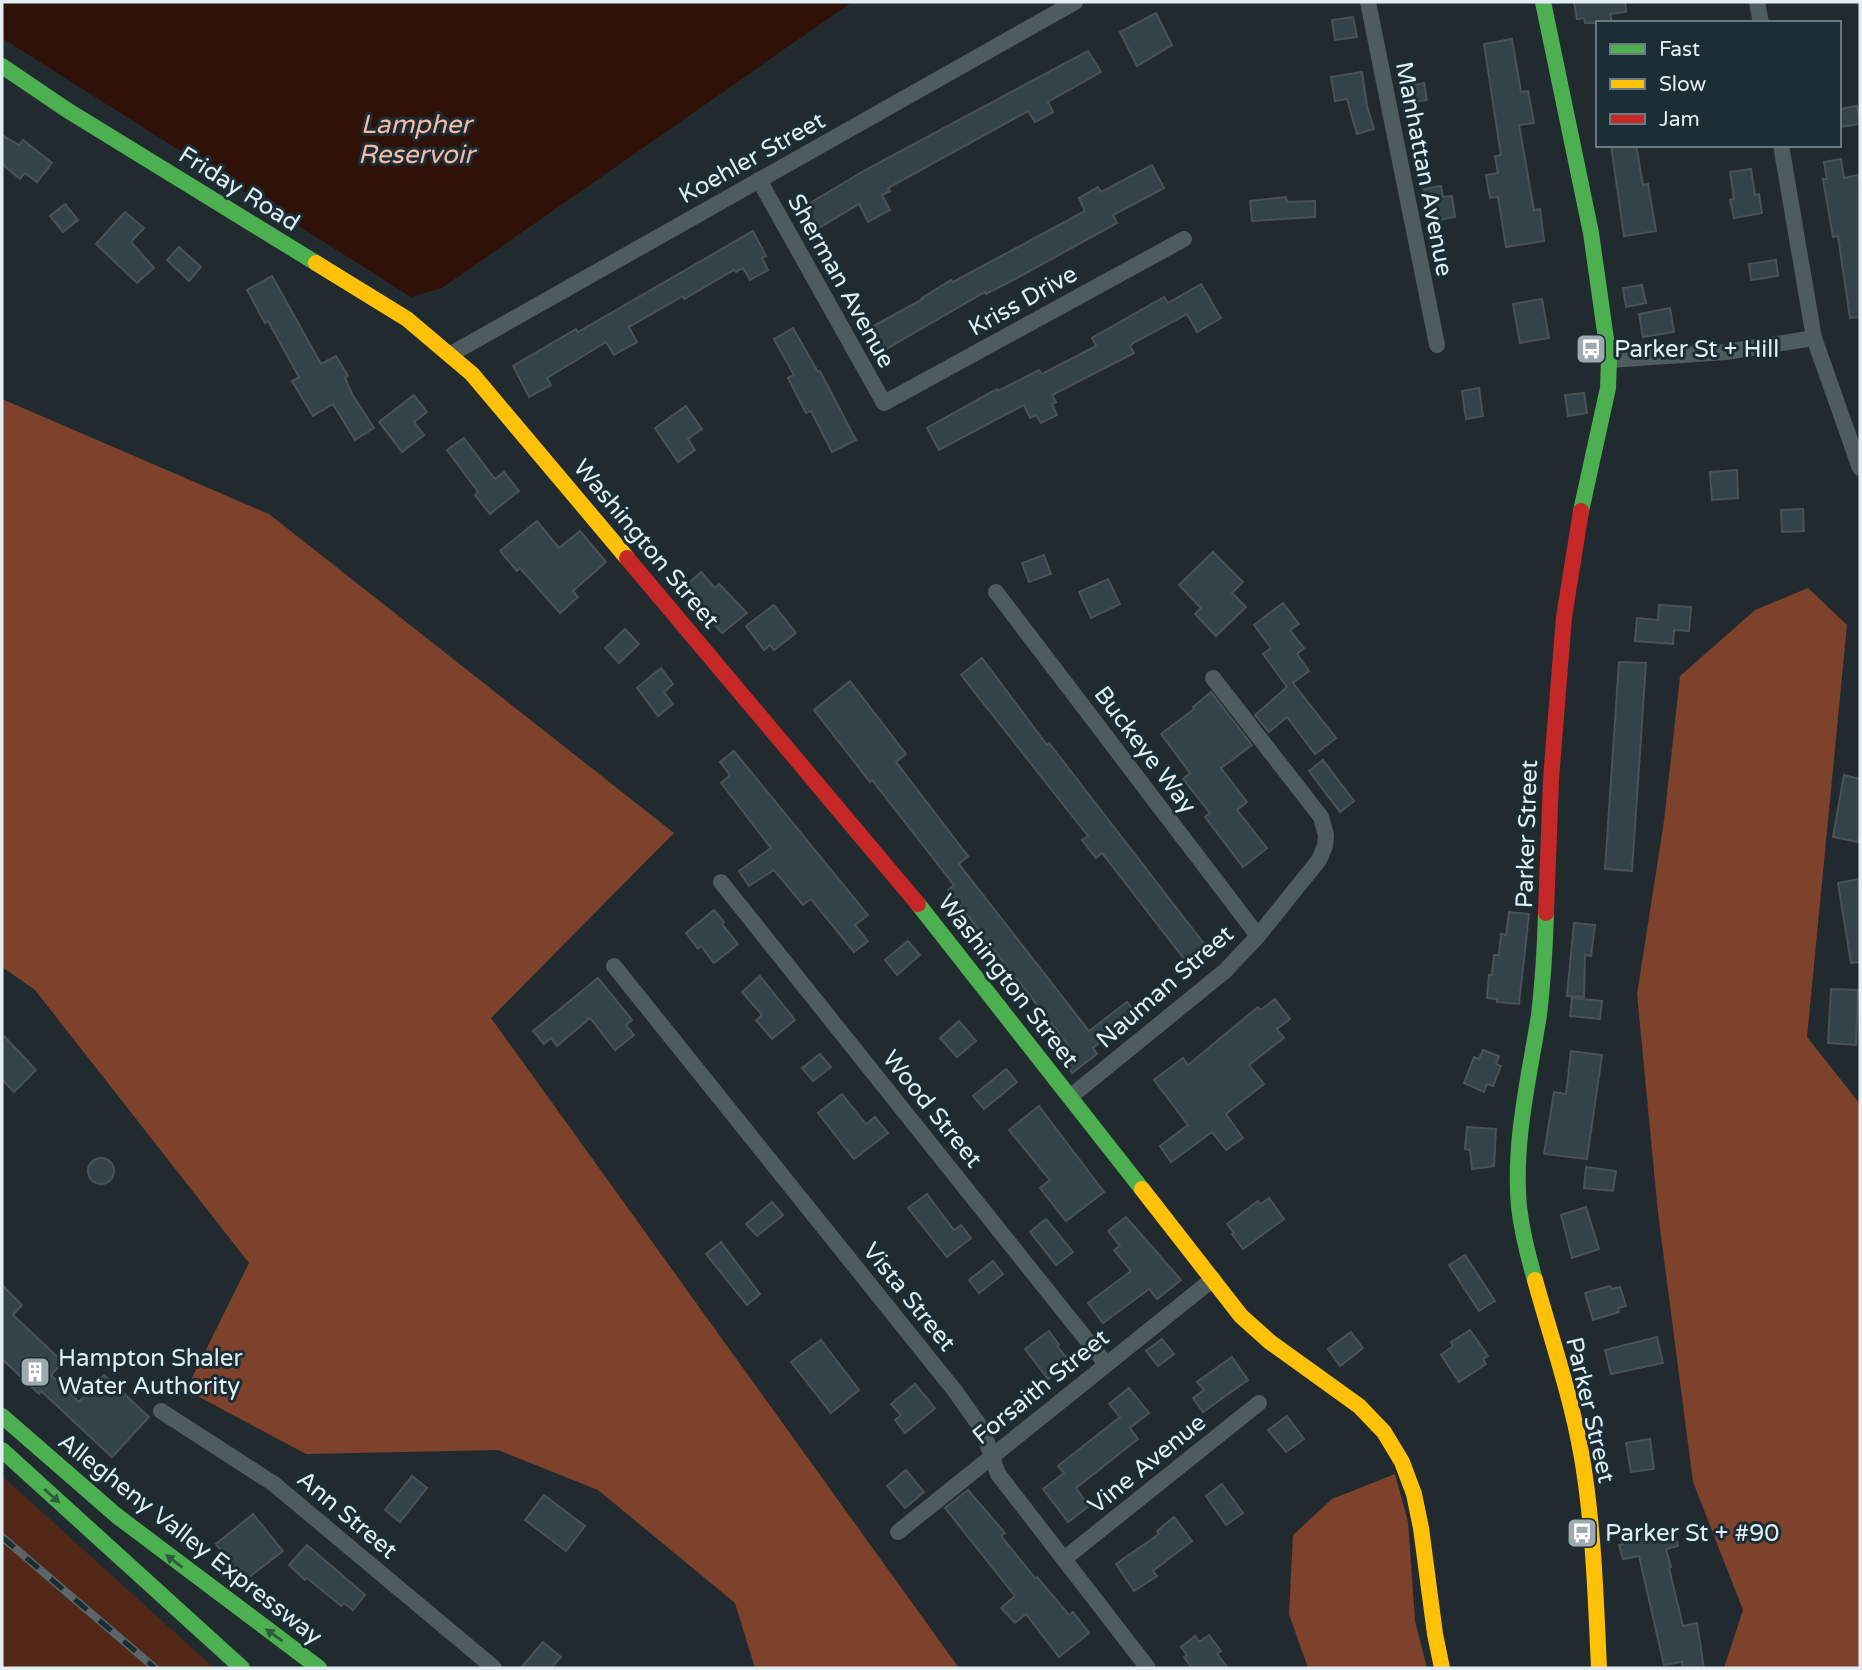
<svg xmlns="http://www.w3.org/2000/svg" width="1862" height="1670" font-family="'Varela Round',sans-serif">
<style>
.green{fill:#522718}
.forest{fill:#7e412c}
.water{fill:#301107}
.building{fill:#334349;stroke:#495256;stroke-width:2}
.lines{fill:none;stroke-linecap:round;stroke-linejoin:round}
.street{stroke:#4e5b5f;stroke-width:16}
.fast{stroke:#4caf50;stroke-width:16}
.slow{stroke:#ffc107;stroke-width:16}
.jam{stroke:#c62828;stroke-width:16}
.rail-casing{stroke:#5c6569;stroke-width:8}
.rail{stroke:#1b2e35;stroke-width:5;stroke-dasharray:16;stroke-linecap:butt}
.oneway{fill:#2c5b3e}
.labels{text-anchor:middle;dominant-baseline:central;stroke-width:6;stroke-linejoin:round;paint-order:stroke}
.street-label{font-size:24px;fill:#e2eef3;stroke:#1b2e35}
.poi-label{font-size:24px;fill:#e2eef3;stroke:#1b2e35;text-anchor:start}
.water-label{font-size:26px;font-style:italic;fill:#f9b8a3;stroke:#1b2e35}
</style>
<rect width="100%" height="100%" fill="#212b2f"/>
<path class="green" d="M2,1476L214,1668H2Z"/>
<g class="forest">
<path d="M2,399L269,514L674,833L491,1018L959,1668H755L735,1603L598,1490L498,1450L306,1454L186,1390L249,1263L35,990L2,967Z"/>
<path d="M1808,588L1847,625L1807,1037L1860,1104V1668H1724L1743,1610L1693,1482L1658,1213L1637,994L1664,821L1680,676L1755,610Z"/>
<path d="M1395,1474L1408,1522L1415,1621L1427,1668H1308L1289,1614L1293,1535L1332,1499Z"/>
</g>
<path class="water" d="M2,2H852L442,288L411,297L2,38Z"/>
<g class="building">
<path d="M1574,2H1625L1626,12L1610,14L1612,23H1585L1584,18L1577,19Z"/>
<path d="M1156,13L1172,45L1137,66L1120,32Z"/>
<path d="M1353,17L1357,37L1335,40L1332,20Z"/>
<path d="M1512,39L1521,92L1528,91L1534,123L1519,125L1534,210L1540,209L1544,241L1506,247L1498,197L1490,198L1486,175L1498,173L1495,156L1501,155L1484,44Z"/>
<path d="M1088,51L1101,72L1048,102L1053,112L1035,122L1028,111L888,188L890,191L882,195L890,210L868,222L859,204L817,229L805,206L867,169Z"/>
<path d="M1362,72L1367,106L1374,129L1357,134L1347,99L1335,101L1331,77Z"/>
<path d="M1424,83L1427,100L1408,103L1405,87Z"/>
<path d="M1857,106L1860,124L1839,127V109Z"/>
<path d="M2,135L19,145L23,140L52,163L37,182L25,173L20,179L2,164Z"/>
<path d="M1611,145H1636L1643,185L1648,184L1656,231L1624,236Z"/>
<path d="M1841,159L1844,178L1858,175L1860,190V317L1850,318L1838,236L1833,237L1823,179H1827L1824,162Z"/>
<path d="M1152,165L1164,188L1113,215L1117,223L1017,278L986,294L985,292L883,351L870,328L923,299L922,298L951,280L953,282L1085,211L1079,198L1098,187L1101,192Z"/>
<path d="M1751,169L1755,195L1759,194L1762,213L1734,218L1730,200L1734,199L1730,172Z"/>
<path d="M1441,186L1443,197L1452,196L1455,217L1429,222L1424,189Z"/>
<path d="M1286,197L1287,202L1315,201V217L1252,221L1250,201Z"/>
<path d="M65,204L78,220L63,232L50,216Z"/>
<path d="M125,212L144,228L131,242L154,268L137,283L96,244Z"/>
<path d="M753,231L766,256L762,258L768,270L750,280L743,268L736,272L734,270L684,299L683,296L629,327L637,342L614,355L606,342L547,378L551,385L529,397L513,366L576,329L578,332Z"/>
<path d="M179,247L201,267L189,281L167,260Z"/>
<path d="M1776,260L1778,276L1751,280L1749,264Z"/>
<path d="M272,276L321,364L336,356L348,376L345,378L352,394L374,428L355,440L333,404L313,416L292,381L299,377L268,321L265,323L247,290Z"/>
<path d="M1201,284L1221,318L1197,332L1187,314L1135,342L1130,346L1134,353L1052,395L1056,402L1052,404L1057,415L1041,423L1036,415L1030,418L1024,405L939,450L927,428L997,389L998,391L1039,370L1042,374L1096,346L1092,338L1164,297L1168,303Z"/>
<path d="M1642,285L1646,303L1626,307L1623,288Z"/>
<path d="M1542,299L1549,338L1520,343L1513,304Z"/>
<path d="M1670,308L1674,332L1643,337L1639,314Z"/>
<path d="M793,328L818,372L820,371L856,440L832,452L811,411L806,413L788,378L794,375L774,339Z"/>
<path d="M1479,388L1483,416L1466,419L1462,391Z"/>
<path d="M1584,393L1587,413L1568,416L1565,395Z"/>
<path d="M414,395L427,412L414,422L424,435L402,452L379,422Z"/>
<path d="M686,406L702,429L688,439L695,450L678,462L655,428Z"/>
<path d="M464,438L495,479L504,472L519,491L490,514L475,495L478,492L447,450Z"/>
<path d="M1737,470L1738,498L1712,500L1710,472Z"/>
<path d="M1803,509L1804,531L1782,532L1781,510Z"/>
<path d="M537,521L559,548L580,531L606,562L573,591L578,597L560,613L520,568L517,571L500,551Z"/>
<path d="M1213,552L1243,582L1232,593L1246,607L1216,636L1195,614L1201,608L1179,585Z"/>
<path d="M1044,555L1051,574L1029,582L1022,563Z"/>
<path d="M701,572L715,588L719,584L747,613L722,633L683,588Z"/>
<path d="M1108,579L1120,604L1091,618L1079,592Z"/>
<path d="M1283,603L1299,624L1290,630L1304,648L1297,654L1309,671L1293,683L1336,738L1315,754L1287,717L1269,732L1255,715L1287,687L1263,654L1271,648L1254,625Z"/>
<path d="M774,605L796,633L774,650L770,645L764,650L746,626Z"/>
<path d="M1659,605L1691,607L1689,631L1674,630L1673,644L1635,641L1637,618L1658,620Z"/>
<path d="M625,629L639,644L619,663L605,648Z"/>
<path d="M982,658L1047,745L1049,743L1212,954L1192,969L1102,853L1096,858L1082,840L1088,836L961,675Z"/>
<path d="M1619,662L1646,663L1632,871L1605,869Z"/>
<path d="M661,668L673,684L664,692L673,704L658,716L637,688Z"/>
<path d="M850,681L906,754L896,762L968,856L959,864L1089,1031L1127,1002L1137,1014L1093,1048L1097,1054L1072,1073L1058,1054L1069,1046L1016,978L1011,982L999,966L1004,963L948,890L954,885L872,780L870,782L814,710Z"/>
<path d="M1211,692L1252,745L1221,768L1247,802L1237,810L1267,848L1243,867L1205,817L1210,813L1183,779L1190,773L1161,734L1194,709L1193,707Z"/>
<path d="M734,751L868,915L855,925L868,941L854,952L811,899L803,905L774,870L749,886L739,871L771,848L721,783L730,775L720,762Z"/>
<path d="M1323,760L1354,801L1340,812L1309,771Z"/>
<path d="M1844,775L1860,779V829L1858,842L1833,837Z"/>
<path d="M1860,879V962L1851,963L1838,883Z"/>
<path d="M714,910L724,922L722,924L738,944L714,963L701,946L698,949L686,933Z"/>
<path d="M1509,912L1529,914L1519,1004L1497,1002V999L1487,998L1489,975H1492L1494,955H1499L1501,934L1506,935Z"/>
<path d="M1574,923L1595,925L1591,956L1585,955L1584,997L1567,996Z"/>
<path d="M908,941L920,955L897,975L885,960Z"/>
<path d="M760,976L795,1020L772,1039L756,1020L762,1015L742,992Z"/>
<path d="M598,978L632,1020L626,1025L634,1035L615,1050L590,1018L557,1046L551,1038L544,1044L533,1031Z"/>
<path d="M1831,989L1858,990L1856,1045L1828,1043Z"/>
<path d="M1572,998L1602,1001L1600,1019L1570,1016Z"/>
<path d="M1275,999L1290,1019L1277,1029L1284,1038L1249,1065L1264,1084L1226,1114L1243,1138L1226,1150L1212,1132L1171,1162L1160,1146L1188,1125L1154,1080L1183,1058L1188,1065L1258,1007L1261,1010Z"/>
<path d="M959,1021L976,1041L957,1057L940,1038Z"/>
<path d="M2,1034L36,1070L14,1092L2,1079Z"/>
<path d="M1483,1050L1499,1056L1496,1064L1501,1066L1493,1086L1487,1084L1484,1092L1464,1083L1474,1057L1479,1059Z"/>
<path d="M1571,1051L1602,1055L1587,1159L1544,1154L1554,1092L1566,1094Z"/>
<path d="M820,1054L831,1067L813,1081L802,1068Z"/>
<path d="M1006,1069L1017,1082L984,1109L973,1096Z"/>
<path d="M842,1094L866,1124L875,1117L888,1133L854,1159L818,1113Z"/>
<path d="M1039,1106L1104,1192L1066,1221L1040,1188L1050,1180L1009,1130Z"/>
<path d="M1467,1127L1496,1129L1494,1166L1472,1169L1470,1150L1465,1149Z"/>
<circle cx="101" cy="1171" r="13"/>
<path d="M1586,1167L1616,1171L1613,1191L1584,1188Z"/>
<path d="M927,1194L954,1230L961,1225L971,1238L947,1257L908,1208Z"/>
<path d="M1269,1198L1284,1219L1243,1249L1232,1234L1234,1233L1227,1224L1258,1201L1261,1204Z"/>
<path d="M772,1202L783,1215L757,1236L746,1224Z"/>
<path d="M1586,1207L1599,1249L1572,1258L1561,1215Z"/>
<path d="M1126,1217L1181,1280L1157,1299L1149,1289L1103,1323L1088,1303L1131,1271L1114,1250L1120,1246L1108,1231Z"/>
<path d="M1046,1219L1073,1252L1056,1265L1030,1232Z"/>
<path d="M721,1242L760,1294L747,1305L706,1254Z"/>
<path d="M1465,1255L1495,1301L1479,1311L1449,1265Z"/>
<path d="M993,1261L1003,1274L979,1293L969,1280Z"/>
<path d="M2,1285L22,1305L13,1315L63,1362L51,1375L79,1402L104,1375L149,1417L112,1457L41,1391L39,1394L2,1359Z"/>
<path d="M1610,1286L1612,1289L1620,1287L1626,1306L1618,1308L1619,1312L1593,1320L1585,1293Z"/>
<path d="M1470,1330L1488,1356L1483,1359L1486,1364L1459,1382L1441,1355L1453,1346L1451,1342Z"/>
<path d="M1049,1331L1059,1345L1057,1346L1070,1362L1048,1379L1025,1349Z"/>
<path d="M1351,1332L1363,1348L1340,1366L1328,1349Z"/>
<path d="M1657,1337L1663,1363L1611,1374L1605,1350Z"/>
<path d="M1162,1339L1174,1354L1158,1366L1146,1351Z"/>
<path d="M821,1340L859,1390L831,1413L791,1362Z"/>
<path d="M1232,1357L1248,1380L1203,1412L1193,1398L1204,1390L1197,1382Z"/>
<path d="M915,1384L935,1408L905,1433L895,1420L901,1415L891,1404Z"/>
<path d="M1129,1388L1149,1413L1130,1428L1138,1439L1076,1488L1089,1506L1068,1522L1043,1489L1064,1473L1058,1466L1120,1417L1109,1404Z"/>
<path d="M1287,1416L1304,1439L1286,1452L1268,1430Z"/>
<path d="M1650,1439L1654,1469L1631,1472L1626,1443Z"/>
<path d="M906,1470L924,1492L905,1508L887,1486Z"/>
<path d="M412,1476L427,1488L400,1522L385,1510Z"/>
<path d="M1222,1484L1243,1513L1226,1525L1206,1496Z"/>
<path d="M968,1490L1005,1533L1001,1536L1035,1578L1037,1577L1069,1615L1073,1612L1089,1633L1059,1657L1026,1614L1015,1623L1001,1608L1015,1596L945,1508Z"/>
<path d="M544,1495L585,1526L566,1551L525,1520Z"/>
<path d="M253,1514L283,1551L244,1581L216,1544Z"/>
<path d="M1174,1517L1192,1541L1153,1571L1157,1576L1134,1591L1116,1564L1159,1534L1157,1531Z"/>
<path d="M1674,1530L1678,1546L1666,1549L1671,1567L1669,1568L1683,1626L1697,1623L1704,1668H1683L1682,1662L1664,1665L1639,1556L1623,1559L1619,1545Z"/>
<path d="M307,1545L365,1595L353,1610L344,1603L341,1606L307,1578L305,1580L289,1565Z"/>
<path d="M1209,1635L1221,1651L1217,1654L1228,1668H1192L1184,1657L1187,1655L1181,1647L1195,1636L1199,1642Z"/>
<path d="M543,1642L561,1657L551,1668H521Z"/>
</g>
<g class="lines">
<g class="street">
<path d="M1368,2L1437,345"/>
<path d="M1757,2L1761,23"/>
<path d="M1781,145L1814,338L1860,468"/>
<path d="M759,180L884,403L1184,239"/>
<path d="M451,354L1075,2"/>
<path d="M1609,360L1726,352L1814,338"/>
<path d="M996,592L1258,936"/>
<path d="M721,882L1106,1364"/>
<path d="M614,966L955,1391L982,1429L998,1474L1148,1668"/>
<path d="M1070,1097L1225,971L1258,936L1319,860L1325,846L1326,835L1321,817L1213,678"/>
<path d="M161,1411L274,1484L494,1668"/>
<path d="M898,1532L1213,1279"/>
<path d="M1064,1559L1259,1403"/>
</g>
<g class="fast">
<path d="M1543,2L1591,233L1609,360L1608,388L1581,511"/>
<path d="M2,66L67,110L316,263"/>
<path d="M918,904L1142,1189"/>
<path d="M1535,1280C1528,1256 1522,1232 1519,1207C1513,1143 1529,1078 1539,1015C1543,981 1545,947 1546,913"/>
<path d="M2,1416L117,1516L319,1668"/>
<path d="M2,1450L242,1668"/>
</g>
<g class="slow">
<path d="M316,263L407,319L472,374L627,558"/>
<path d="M1142,1189L1241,1316L1270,1342L1359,1406L1384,1432L1402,1462L1414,1494L1421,1528L1435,1634L1442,1668"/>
<path d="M1535,1280C1553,1345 1576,1410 1585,1477C1594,1540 1596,1604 1599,1668"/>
</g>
<g class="jam">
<path d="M627,558L918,904"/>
<path d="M1546,913L1551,779L1564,617L1581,511"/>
</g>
<g class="rail-casing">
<path id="rail" d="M2,1537L155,1668"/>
</g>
<use href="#rail" class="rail"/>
</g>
<defs><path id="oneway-solid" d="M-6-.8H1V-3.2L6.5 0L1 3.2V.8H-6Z" transform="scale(1.75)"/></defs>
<g class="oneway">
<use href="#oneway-solid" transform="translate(52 1496) rotate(42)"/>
<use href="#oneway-solid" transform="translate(174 1561) rotate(-143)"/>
<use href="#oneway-solid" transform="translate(274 1635) rotate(-144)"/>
</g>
<defs>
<g id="bus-square" transform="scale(1.575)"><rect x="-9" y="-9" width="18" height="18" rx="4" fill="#9eaaae" stroke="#1b2e35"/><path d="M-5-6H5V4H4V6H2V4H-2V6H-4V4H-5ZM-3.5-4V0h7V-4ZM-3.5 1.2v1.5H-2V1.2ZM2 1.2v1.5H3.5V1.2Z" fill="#fff"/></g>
<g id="building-square" transform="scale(1.575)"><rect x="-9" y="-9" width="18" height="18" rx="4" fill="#9eaaae" stroke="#1b2e35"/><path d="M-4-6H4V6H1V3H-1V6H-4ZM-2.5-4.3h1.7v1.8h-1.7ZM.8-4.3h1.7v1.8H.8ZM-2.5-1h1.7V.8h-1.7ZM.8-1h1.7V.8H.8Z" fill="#fff"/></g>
</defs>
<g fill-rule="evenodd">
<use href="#bus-square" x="1591" y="349"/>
<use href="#building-square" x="35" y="1372"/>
<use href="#bus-square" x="1582" y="1533"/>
</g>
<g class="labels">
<g class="street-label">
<text transform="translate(752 158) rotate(-29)">Koehler Street</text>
<text transform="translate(1424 169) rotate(79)">Manhattan Avenue</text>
<text transform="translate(239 189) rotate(32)">Friday Road</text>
<text transform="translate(841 281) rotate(61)">Sherman Avenue</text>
<text transform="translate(1023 301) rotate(-29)">Kriss Drive</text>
<text transform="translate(646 544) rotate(50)">Washington Street</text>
<text transform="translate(1145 750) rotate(53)">Buckeye Way</text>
<text transform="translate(1527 834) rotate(-88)">Parker Street</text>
<text transform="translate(1008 981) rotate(52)">Washington Street</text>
<text transform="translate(1165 987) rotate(-41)">Nauman Street</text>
<text transform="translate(932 1109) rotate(51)">Wood Street</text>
<text transform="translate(909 1297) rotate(51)">Vista Street</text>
<text transform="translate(1041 1387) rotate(-39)">Forsaith Street</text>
<text transform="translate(1590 1410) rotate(77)">Parker Street</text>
<text transform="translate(1147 1464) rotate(-39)">Vine Avenue</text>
<text transform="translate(347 1515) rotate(40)">Ann Street</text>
<text transform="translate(190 1539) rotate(38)">Allegheny Valley Expressway</text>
</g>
<g class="poi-label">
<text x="1614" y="349">Parker St + Hill</text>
<text x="58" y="1358">Hampton Shaler<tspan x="58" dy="28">Water Authority</tspan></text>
<text x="1605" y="1533">Parker St + #90</text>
</g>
<g class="water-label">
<text x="416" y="124">Lampher<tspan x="416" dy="30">Reservoir</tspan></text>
</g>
</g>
<rect width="1862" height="1670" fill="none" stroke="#e2eef3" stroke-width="7"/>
<rect x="1596" y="21" width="245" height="126" fill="#1b2e35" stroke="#6b7b81" stroke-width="2"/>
<rect x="1610" y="44" width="35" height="10" fill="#4caf50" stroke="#6b7b81" stroke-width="2"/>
<text x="1659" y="56" font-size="21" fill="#e2eef3">Fast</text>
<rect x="1610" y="79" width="35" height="10" fill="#ffc107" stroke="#6b7b81" stroke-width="2"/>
<text x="1659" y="91" font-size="21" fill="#e2eef3">Slow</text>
<rect x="1610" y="114" width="35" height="10" fill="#c62828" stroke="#6b7b81" stroke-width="2"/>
<text x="1659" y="126" font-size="21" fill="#e2eef3">Jam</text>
</svg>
